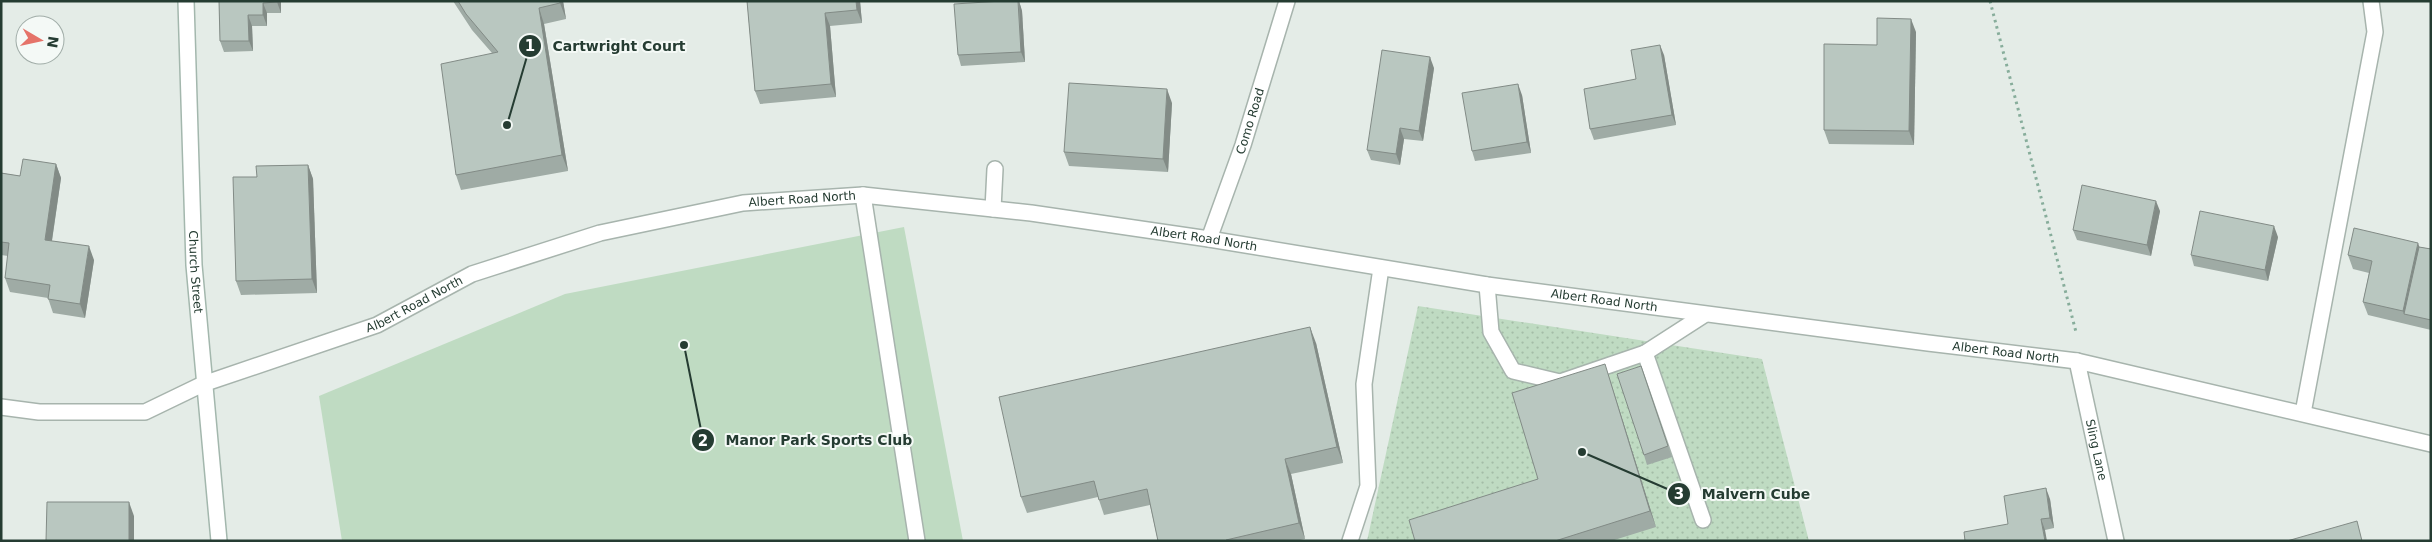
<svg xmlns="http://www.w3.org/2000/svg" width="2432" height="542" font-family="'DejaVu Sans',sans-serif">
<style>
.grass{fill:url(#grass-dots)}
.garden{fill:#bfdbc2}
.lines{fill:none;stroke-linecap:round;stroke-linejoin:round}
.service-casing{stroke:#a7b4ad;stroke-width:18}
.minor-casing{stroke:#a7b4ad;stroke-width:18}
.tertiary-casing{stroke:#a7b4ad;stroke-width:18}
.secondary-casing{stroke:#a3b7ad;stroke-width:18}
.path{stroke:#87ad9b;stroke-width:3;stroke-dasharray:2.5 4;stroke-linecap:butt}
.service{stroke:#fff;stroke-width:15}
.minor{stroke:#fff;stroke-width:15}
.tertiary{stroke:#fff;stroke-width:15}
.secondary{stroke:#fff;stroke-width:15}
.wall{fill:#9faba5}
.shaded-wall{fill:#828b86}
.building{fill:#b9c7c0;stroke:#828b86}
.labels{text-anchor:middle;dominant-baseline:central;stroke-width:4;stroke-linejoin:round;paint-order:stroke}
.street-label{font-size:12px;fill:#253c32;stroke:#f4f9f6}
.leader{fill:none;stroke:#253c32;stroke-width:2}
.callout-dot{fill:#253c32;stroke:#f4f9f6;stroke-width:2}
.mark-label{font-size:15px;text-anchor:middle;font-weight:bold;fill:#fff}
.callout-label{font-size:14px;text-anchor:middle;font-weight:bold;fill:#253c32;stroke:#f4f9f6;stroke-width:4;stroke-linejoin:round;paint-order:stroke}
</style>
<defs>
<pattern id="grass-dots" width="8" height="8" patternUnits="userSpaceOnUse" patternTransform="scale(1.25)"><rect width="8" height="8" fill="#bfdbc2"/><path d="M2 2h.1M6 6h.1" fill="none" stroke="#a4bda7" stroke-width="1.8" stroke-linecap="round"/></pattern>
</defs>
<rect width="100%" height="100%" fill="#e4ece7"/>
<path class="grass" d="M1418,306L1762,359L1809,541H1367Z"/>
<path class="garden" d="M904,227L963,541H342L319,396L565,294Z"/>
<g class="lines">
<g class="service-casing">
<g id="service">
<path d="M863,195L917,541"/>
<path d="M993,209L995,169"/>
<path d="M1487,285L1491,332L1513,371L1560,382L1645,353"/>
<path d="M2303,413L2375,32L2371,1"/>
<path d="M1703,520L1645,353L1704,315"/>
<path d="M1350,541L1368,486L1364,384L1381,268"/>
</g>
</g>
<g class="minor-casing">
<g id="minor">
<path id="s1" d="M1209,239L1243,145L1287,1"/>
<path id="s2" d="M2077,361L2116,541"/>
</g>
</g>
<g class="tertiary-casing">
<g id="tertiary">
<path id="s3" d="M1,407L39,412H145L203,384L377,325L472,274L600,233L743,203L863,195L1031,213L1209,239L1487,285L1928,343L2077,361L2431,444"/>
</g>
</g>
<g class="secondary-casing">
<g id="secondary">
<path id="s4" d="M186,1L194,265L219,541"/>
</g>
</g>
<path class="path" d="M1990,1L2076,332"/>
<use href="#service" class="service"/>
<use href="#minor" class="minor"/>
<use href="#tertiary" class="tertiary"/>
<use href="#secondary" class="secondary"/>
</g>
<g class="wall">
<path d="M219,1H281V13H267V26H252L253,51L224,52L220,41Z"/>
<path d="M453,1H563L566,19L544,24L568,171L461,190L456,175L492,53L472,30Z"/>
<path d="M747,1H860L862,23L830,26L836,97L760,104L755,91Z"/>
<path d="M1019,1L1022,11L1025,62L961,66L958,55Z"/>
<path d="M1916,32L1914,145L1829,144L1824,130L1877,45Z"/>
<path d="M1664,55L1676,125L1594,140L1590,129L1636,79Z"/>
<path d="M1434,68L1423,141L1404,139L1400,165L1371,160L1367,150Z"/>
<path d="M1522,95L1531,153L1475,161L1472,151Z"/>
<path d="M1172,103L1168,172L1069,166L1064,152Z"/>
<path d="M56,164L61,178L52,241L94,260L85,318L53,313L48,298L10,292L5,278L8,256L1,255V173L20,176Z"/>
<path d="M308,165L313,179L317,293L241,295L236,281L257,177Z"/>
<path d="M2160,211L2151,256L2077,240L2073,230Z"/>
<path d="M2278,237L2268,281L2194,266L2191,255Z"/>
<path d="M2419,247L2431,249V330L2368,315L2363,302L2369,273L2353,269L2348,255Z"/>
<path d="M1316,343L1343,463L1291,474L1305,539L1295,541H1158L1150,505L1104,515L1098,497L1027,513L1021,497Z"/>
<path d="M1641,366L1672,457L1647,465L1644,455Z"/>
<path d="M1610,380L1656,527L1611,541H1415L1538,479Z"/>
<path d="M2050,499L2054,528L2045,530L2008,524Z"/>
</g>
<g class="shaded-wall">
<path d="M277,1H281V13L277,2Z"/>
<path d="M560,1H563L566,19L560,3Z"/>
<path d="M856,1H860L862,23L857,10Z"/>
<path d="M1019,1L1022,11L1025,62L1021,52Z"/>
<path d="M263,3L267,13V26L263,15Z"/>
<path d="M539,8L544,24L568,171L562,155Z"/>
<path d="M825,13L830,26L836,97L831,84Z"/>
<path d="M248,15L252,26L253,51L249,41Z"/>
<path d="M1911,19L1916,32L1914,145L1909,131Z"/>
<path d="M1660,45L1664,55L1676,125L1672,115Z"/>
<path d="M1430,57L1434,68L1423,141L1419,131Z"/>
<path d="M1518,84L1522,95L1531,153L1527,142Z"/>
<path d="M1167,89L1172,103L1168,172L1163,159Z"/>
<path d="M1400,128L1404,139L1400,165L1396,154Z"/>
<path d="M56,164L61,178L50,253L45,240Z"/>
<path d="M308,165L313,179L317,293L312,279Z"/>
<path d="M2156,201L2160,211L2151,256L2147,245Z"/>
<path d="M2274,226L2278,237L2268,281L2265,270Z"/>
<path d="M2418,243L2423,257L2404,314L2403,311Z"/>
<path d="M89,246L94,260L85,318L80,304Z"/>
<path d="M1310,327L1316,343L1343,463L1337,447Z"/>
<path d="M1605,364L1610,380L1656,527L1650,511Z"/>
<path d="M1285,459L1291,474L1305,539L1299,523Z"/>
<path d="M2046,488L2050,499L2054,528L2050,518Z"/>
<path d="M129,502L134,516V541H129Z"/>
<path d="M2041,519L2045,530L2047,541H2045Z"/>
</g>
<g class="building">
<path d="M219,1H277V2L263,3V15H248L249,41H220Z"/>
<path d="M458,1H560V3L539,8L562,155L456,175L441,64L498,52L466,14Z"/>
<path d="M747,1H856L857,10L825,13L831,84L755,91Z"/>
<path d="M1002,1H1018L1021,52L958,55L954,4Z"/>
<path d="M1877,18L1911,19L1909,131L1824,130V44L1877,45Z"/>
<path d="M1660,45L1672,115L1590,129L1584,89L1636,79L1631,50Z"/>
<path d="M1382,50L1430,57L1419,131L1400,128L1396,154L1367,150Z"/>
<path d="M1069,83L1167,89L1163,159L1064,152Z"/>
<path d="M1518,84L1527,142L1472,151L1462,93Z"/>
<path d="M23,159L56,164L45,240L89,246L80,304L48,299L50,285L5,278L9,243L1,242V173L20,176Z"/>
<path d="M308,165L312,279L236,281L233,177H257L256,166Z"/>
<path d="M2082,185L2156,201L2147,245L2073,230Z"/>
<path d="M2200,211L2274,226L2265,270L2191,255Z"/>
<path d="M2354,228L2418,243L2403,311L2363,302L2372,261L2348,255Z"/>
<path d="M2419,247L2431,249V320L2404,314Z"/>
<path d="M1310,327L1337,447L1285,459L1299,523L1226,540V541H1158L1147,489L1099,500L1094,481L1021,497L999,397Z"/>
<path d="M1605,364L1650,511L1555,541H1415L1409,520L1538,479L1512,393Z"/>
<path d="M1641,366L1668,446L1644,455L1617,374Z"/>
<path d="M2046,488L2050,518L2041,519L2045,541H1965L1964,532L2008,524L2004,496Z"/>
<path d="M47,502H129V541H46Z"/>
<path d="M2357,521L2362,541H2287Z"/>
</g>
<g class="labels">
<g class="street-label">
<text stroke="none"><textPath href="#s1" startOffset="125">Como Road</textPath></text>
<text stroke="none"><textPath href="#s3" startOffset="840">Albert Road North</textPath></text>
<text stroke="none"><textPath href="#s3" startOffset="1245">Albert Road North</textPath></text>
<text stroke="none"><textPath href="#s4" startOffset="271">Church Street</textPath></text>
<text stroke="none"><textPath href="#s3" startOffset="1650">Albert Road North</textPath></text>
<text stroke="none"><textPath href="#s3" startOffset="435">Albert Road North</textPath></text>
<text stroke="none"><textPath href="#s3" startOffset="2055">Albert Road North</textPath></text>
<text stroke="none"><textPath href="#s2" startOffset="91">Sling Lane</textPath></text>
</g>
</g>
<path class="leader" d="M507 125L530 46M684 345L703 440M1582 452L1679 494"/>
<g class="callout-dot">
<circle cx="507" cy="125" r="5"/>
<circle cx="684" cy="345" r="5"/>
<circle cx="1582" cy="452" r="5"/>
<circle cx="530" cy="46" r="12"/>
<circle cx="703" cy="440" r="12"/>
<circle cx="1679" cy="494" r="12"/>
</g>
<g class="mark-label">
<text x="530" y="51">1</text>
<text x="703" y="446">2</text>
<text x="1679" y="499">3</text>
</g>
<g class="callout-label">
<text x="619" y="51">Cartwright Court</text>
<text x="819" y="445">Manor Park Sports Club</text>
<text x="1756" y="499">Malvern Cube</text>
</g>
<rect width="2432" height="542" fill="none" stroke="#253c32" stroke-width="5"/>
<g transform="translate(40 40) rotate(99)"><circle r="24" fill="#f4f9f6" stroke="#a1ada8"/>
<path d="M0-4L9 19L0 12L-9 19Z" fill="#e57369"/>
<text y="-8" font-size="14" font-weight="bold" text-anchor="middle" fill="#253c32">N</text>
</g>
</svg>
